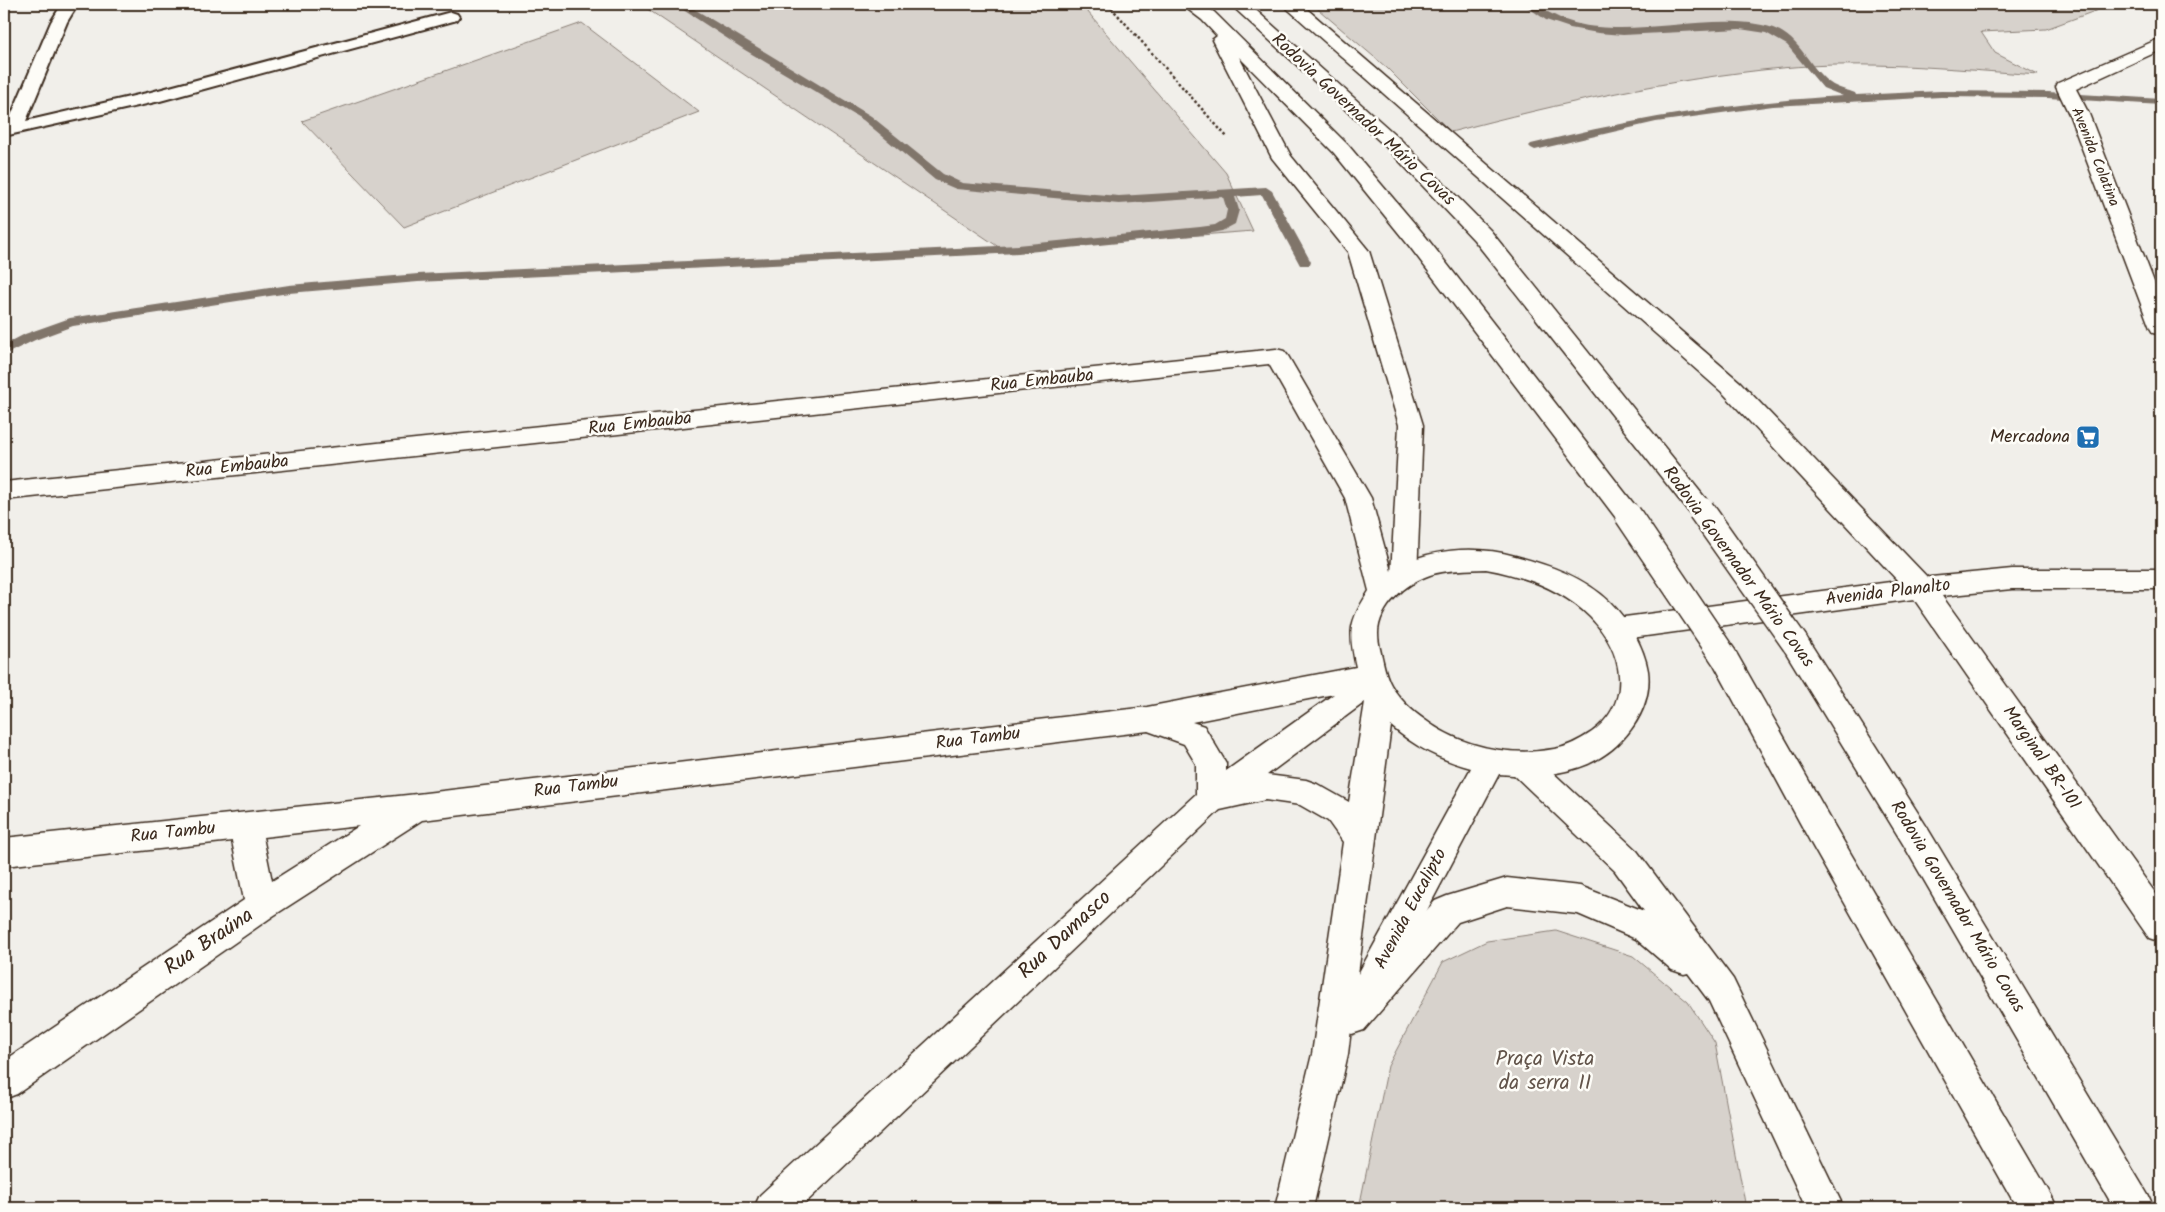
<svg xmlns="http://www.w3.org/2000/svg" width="2165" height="1212" font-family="Kalam,sans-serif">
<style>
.green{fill:#d7d2cc;stroke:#897e75}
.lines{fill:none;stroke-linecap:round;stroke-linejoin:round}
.stream{fill:#80746b;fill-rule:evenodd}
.lane-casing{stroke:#3b2a1e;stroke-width:4}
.street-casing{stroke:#3b2a1e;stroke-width:3}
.secondary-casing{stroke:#3b2a1e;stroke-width:3}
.primary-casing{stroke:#3b2a1e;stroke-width:3}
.path{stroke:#3b2a1e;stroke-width:2.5;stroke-dasharray:2.5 2.5;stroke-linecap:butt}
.lane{fill:#fdfcf7;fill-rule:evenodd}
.street{fill:#fdfcf7;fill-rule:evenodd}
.secondary{fill:#fdfcf7;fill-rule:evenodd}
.primary{fill:#fdfcf7;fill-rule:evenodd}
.primary-bridge-casing{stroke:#3b2a1e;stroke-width:29;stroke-linecap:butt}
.primary-bridge{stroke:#fdfcf7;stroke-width:26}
.labels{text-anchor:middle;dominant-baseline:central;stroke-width:5;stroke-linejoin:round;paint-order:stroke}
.far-street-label{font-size:15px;fill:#3b2a1e;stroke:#fdfcf7}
.street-label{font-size:18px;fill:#3b2a1e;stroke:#fdfcf7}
.poi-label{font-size:18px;fill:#3b2a1e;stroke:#fdfcf7;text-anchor:end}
.near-street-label{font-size:21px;fill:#3b2a1e;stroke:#fdfcf7}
.near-park-label{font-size:21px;fill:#62544a;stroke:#fdfcf7}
</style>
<rect width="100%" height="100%" fill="#f1efea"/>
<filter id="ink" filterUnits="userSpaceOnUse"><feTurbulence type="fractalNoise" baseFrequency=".02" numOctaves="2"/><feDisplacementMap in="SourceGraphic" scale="10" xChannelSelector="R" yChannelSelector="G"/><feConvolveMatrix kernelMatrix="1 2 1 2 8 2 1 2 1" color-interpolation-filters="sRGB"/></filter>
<g filter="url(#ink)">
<g class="green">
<path d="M640,4H1081L1226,173L1253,231L1003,250Z"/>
<path d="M1312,4H2110L2103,8L2046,29L1981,32L1995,53L2038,75C1953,69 1867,60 1781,68C1670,79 1560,103 1451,132L1387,68Z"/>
<path d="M582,23L699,112L404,227L302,121Z"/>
<path d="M1556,931L1633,956L1688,1002L1715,1043L1746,1208H1359L1388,1066L1443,962L1487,941Z"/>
</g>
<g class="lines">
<g class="stream">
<path d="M674,4H686L871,116L943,174L962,183L1119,196L1266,187L1272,191L1311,262L1310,265H1300L1262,195L1235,197L1239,210L1235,224L1222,231L1200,235L1018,253L418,282L289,293L73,326L35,340L4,355V345L25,334L70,318L289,285L418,274L1018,245L1200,227L1215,225L1225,219L1227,210L1223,197L1119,204L956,189L935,180L863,120L745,50Z"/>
<path d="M1523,4C1538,3 1541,9 1554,15C1567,22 1583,26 1598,27C1653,33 1723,12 1773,28C1802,38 1809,70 1833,85C1840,89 1848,90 1855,93L1856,95L1941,91L2048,92L2161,99V105L2048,98L1941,97L1773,106L1656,122L1535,150L1531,148L1529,146L1531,144C1634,118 1736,102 1843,96L1823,88L1787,45L1766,33L1740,29L1623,35L1598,33L1570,28L1546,20Z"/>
</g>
<g class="lane-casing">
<path id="lane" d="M62,4H78L67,22L26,121L151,92L451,12L457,14L459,17L457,20L160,101L4,136V126L7,125L51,22Z"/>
</g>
<g class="street-casing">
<g id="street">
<path d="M2161,38V50L2076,89L2089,114L2161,300V335L2153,333L2150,328L2069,114L2056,87L2058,83Z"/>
<path d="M1276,349L1284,351L1288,356L1371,498L1391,571C1426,548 1476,545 1515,556C1549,565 1584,577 1610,602C1628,620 1644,646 1648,671C1653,710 1623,749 1588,764C1559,776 1530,777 1499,774L1380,999L1368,1004L1356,999L1355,996L1348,1054L1313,1208H1275L1312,1054L1343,842L1328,821L1300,805L1265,800L1220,810L800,1208H754L760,1195L1196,794V764L1184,744L1148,731L422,820L273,916L17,1094L4,1099V1061L244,900L232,841L4,866V838L417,794L1147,707L1356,667C1348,631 1349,622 1369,591L1345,498L1269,364L4,500V482ZM1486,569C1524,576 1562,589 1590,617C1623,651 1634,701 1592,732C1580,740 1568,747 1554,749C1510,757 1461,747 1425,720C1412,711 1399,699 1391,685C1386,676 1384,666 1382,657C1380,649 1378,642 1378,634C1378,607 1406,583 1430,575C1447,569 1468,570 1486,569ZM1334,694L1226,771V763L1204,726L1192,722ZM1365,702L1349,802L1317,784L1306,780L1267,775ZM1391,726C1415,747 1441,760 1471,768L1358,974ZM359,826L272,881L263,837Z"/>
</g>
</g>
<g class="secondary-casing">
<path id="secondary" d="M2012,569H2161V589H2012L1942,596L2161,901V942L2149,938L1914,599L1617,640L1607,637L1603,629L1607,621L1617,618L1921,578Z"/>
</g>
<g class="primary-casing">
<g id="primary">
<path d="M1181,4H1201L1214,12L1348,145L1426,237L1637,508L1641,515L1637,522L1628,524L1619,522L1410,247L1334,153L1239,57L1291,156L1369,251L1423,425L1417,576L1414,583L1404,586L1394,583L1391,576L1399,425L1348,252L1272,158L1212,40L1217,36L1202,20Z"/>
<path d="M1230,4H1249L1400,139L1490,230L1710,504L1714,510L1710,516L1701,519L1692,516L1474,240L1386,147Z"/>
<path d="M1282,4H1301L1740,382L1931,581L1935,588L1931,595L1921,598L1911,595L1724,394Z"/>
<path d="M1795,632L1805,635L1925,824L2148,1195L2154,1208H2114L1903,844L1785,651L1781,643L1785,635Z"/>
<path d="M1724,646L1734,649L1834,825L2051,1195L2057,1208H2017L1812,845L1710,657L1714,649Z"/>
<path d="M1523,752L1534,755L1637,851L1733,979L1844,1208H1806L1709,1001L1688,973L1684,974L1672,970L1636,939L1578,914L1507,906L1458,922L1364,1030L1352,1034L1340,1030L1335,1018L1340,1006L1435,901L1447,896L1507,878L1580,886L1644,911L1615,871L1512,773L1508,764L1512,755Z"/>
</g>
</g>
<path class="path" d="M1108,4L1227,137"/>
<use href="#lane" class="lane"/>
<use href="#street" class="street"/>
<use href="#secondary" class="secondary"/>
<use href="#primary" class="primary"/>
<g class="primary-bridge-casing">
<g id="primary-bridge">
<path d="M1701,510L1795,643"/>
<path d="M1628,515L1724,657"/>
</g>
</g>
<use href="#primary-bridge" class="primary-bridge"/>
</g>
</g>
<defs>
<g id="supermarket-square" transform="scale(1.25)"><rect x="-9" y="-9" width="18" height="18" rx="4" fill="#1f6fb2" stroke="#fdfcf7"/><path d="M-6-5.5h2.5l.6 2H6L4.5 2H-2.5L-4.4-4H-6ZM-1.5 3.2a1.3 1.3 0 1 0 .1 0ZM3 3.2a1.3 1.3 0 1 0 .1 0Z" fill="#fff"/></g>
</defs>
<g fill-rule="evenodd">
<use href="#supermarket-square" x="2088" y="437"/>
</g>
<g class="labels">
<g class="far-street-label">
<text transform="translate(2095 157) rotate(68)">Avenida Colatina</text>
</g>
<g class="street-label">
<text transform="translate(1363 120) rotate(43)">Rodovia Governador Mário Covas</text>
<text transform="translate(1042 381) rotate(-6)">Rua Embauba</text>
<text transform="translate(640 424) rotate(-6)">Rua Embauba</text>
<text transform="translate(237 467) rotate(-6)">Rua Embauba</text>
<text transform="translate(1738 567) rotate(54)">Rodovia Governador Mário Covas</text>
<text transform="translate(1888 593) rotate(-7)">Avenida Planalto</text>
<text transform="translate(978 739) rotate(-7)">Rua Tambu</text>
<text transform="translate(2041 758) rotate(55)">Marginal BR-101</text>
<text transform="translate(576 787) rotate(-7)">Rua Tambu</text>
<text transform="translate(173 833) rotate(-6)">Rua Tambu</text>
<text transform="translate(1957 907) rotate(59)">Rodovia Governador Mário Covas</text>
<text transform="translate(1411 909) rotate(-62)">Avenida Eucalipto</text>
</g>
<g class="poi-label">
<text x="2070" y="437">Mercadona</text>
</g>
<g class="near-street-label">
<text transform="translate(1065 935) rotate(-43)">Rua Damasco</text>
<text transform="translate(209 942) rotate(-34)">Rua Braúna</text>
</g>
<g class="near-park-label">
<text x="1545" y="1059">Praça Vista<tspan x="1545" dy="24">da serra II</tspan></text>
</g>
</g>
<rect width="2165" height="1212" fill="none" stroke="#fdfcf7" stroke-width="20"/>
<rect x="10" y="10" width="2145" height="1192" fill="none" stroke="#3b2a1e" stroke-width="2" filter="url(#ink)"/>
</svg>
